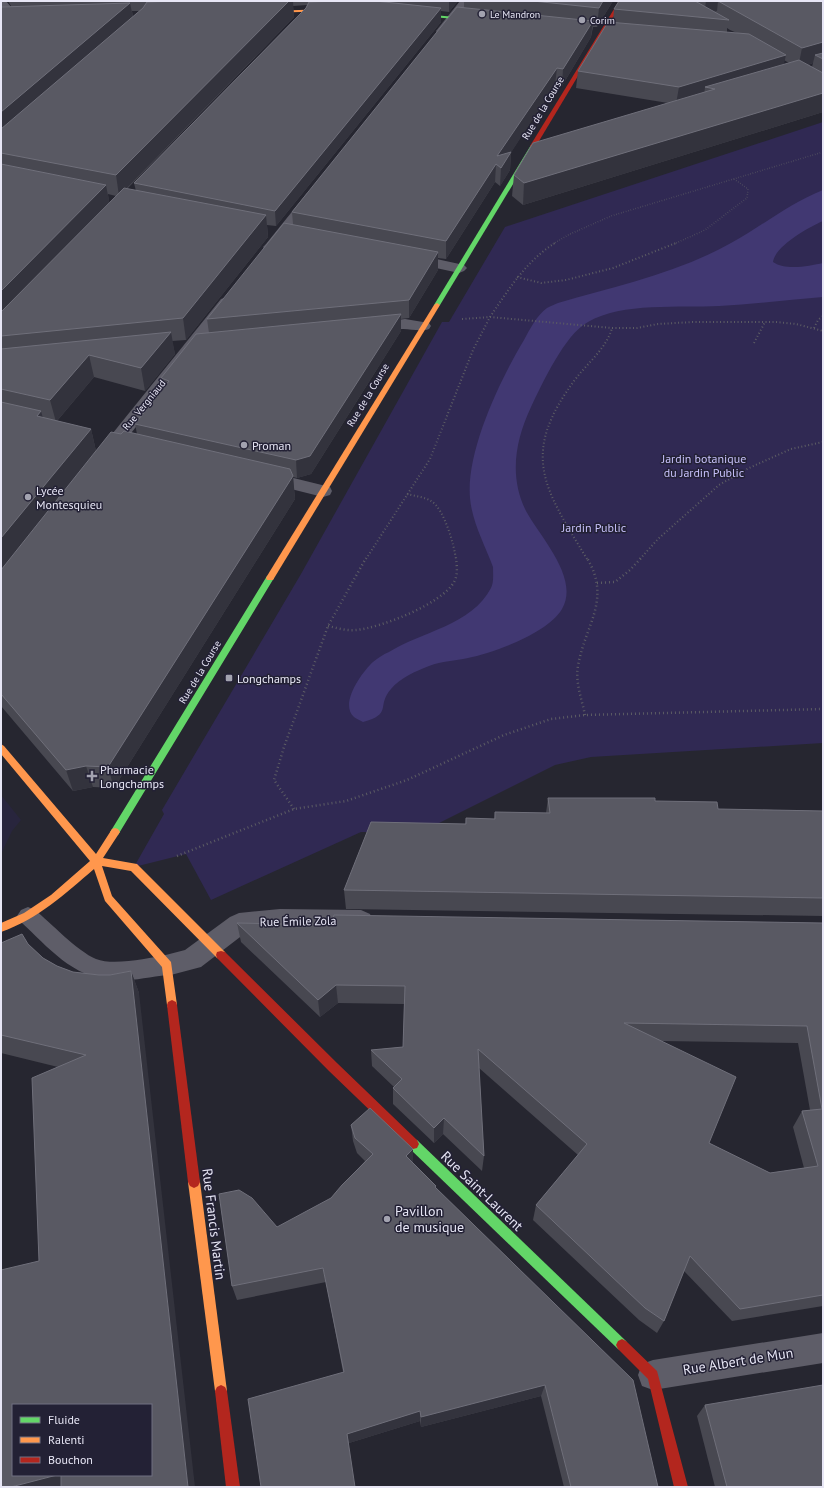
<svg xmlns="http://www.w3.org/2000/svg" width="824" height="1488" font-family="'PT Sans',sans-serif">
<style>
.built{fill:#28253d}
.green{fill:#302953}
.water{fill:#413872}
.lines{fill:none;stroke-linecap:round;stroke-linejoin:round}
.path-far2{stroke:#5c5c64;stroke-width:1.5;stroke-dasharray:0.5 2;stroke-linecap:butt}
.path-far1{stroke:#5c5c64;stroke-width:2;stroke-dasharray:1 2.5;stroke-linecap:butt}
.path{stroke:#5c5c64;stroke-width:2.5;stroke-dasharray:1 3;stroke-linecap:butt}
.lane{fill:#5e5d68;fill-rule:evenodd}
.street{fill:#5e5d68;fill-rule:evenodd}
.fast{fill:#63d668;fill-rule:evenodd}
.slow{fill:#ff974d;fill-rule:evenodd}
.jam{fill:#b3261e;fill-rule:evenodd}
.wall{fill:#484851;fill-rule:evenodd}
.shaded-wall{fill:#33333d}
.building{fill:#595963;stroke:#6f6f7a;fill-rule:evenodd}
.poi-dot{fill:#a3a3b0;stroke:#232135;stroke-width:1.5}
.labels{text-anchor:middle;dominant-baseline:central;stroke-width:3;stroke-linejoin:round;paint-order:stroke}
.far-poi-label{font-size:10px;fill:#e7e6f5;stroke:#232135;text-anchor:start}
.far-street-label{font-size:10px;fill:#e7e6f5;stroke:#232135}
.poi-label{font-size:12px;fill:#e7e6f5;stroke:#232135;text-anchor:start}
.park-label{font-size:12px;fill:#c7c1fa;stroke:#232135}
.street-label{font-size:12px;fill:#e7e6f5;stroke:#232135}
.near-street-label{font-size:14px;fill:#e7e6f5;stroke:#232135}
.near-poi-label{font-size:14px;fill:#e7e6f5;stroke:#232135;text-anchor:start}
</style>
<rect width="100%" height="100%" fill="#262630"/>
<path class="built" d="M1,795L21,820L12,831L1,854Z"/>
<path class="green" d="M823,122V743L591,757L555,765L421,832H361L211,900L186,854L134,867L164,814L162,810L301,574L442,322H449L505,227Z"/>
<path class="water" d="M823,190V221C809,227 775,246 773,262C786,271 809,266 823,263V297C788,300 754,304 719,306C680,308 622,302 588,322C565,334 542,384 531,407C515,441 509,477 526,511C540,537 580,578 562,609C548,633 494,653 468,658C455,661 442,661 429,666C416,671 400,678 391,689C376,706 393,714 363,722C360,720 356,719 354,717C339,704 362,672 373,662C378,658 384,654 389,652C421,632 472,625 491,588C494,582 493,574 493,567C485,545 472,522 470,498C466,451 500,380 524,340C530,329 537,315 547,308C551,306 555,304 558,303C616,286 678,273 731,243C762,226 790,203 823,190Z"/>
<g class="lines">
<g class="path-far2">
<path d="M553,244L568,235L611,216L823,152"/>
<path d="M674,244L705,230L747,198L748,189L734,179"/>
</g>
<g class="path-far1">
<path d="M517,277L541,283L566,280L613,268L676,243"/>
<path d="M462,319L490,317C509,289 526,261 555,243"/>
<path d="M814,328L818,320L823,316"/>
<path d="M754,343L765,322"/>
<path d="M407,494C414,496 425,497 431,501C444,508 454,545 456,559"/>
<path d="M366,559L430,459L473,350L490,317L612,328H637L658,324L693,322H776L796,324L823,331"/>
<path d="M587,559C543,486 519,454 577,377C589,362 607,347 612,328"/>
<path d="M640,559L658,539L719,485L749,468L791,449L823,442"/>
</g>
<g class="path">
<path d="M597,583L615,582L630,570L641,558"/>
<path d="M328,626C337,628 346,631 356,630C380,628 442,604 454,582C458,575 457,565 456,558"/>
<path d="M585,715C582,700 575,682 578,666C585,625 612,600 587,558"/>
<path d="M294,809L274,780L284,747L328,626L366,558"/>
<path d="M177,856L294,809L346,801L407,780L504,735L551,719L585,715L823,709"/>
</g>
<path class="lane" d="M28,907L35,910C51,923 77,951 96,959C114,966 148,958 167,955L175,958L178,965L175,972L167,975C149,977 129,982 112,980C73,978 48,947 21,922L17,916L21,910Z"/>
<g class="street">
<path d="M1,1H6C12,8 19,15 14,24H6C3,19 1,7 1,1Z"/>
<path d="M460,1H472L446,34H438L436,31Z"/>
<path d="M312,192L317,193L319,196L317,199L276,250L271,252L266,250L263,247L266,244L307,193Z"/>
<path d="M409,253L464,265L467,268L464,271L459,273L404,261L401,258L404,255Z"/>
<path d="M227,297L233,299L235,302L233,305L108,462L102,464L96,462L93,458L96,454L221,299Z"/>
<path d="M405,319L429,323L431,326L429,329C420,332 412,329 403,329C391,329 377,333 365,330L363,327L365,324Z"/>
<path d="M265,471L330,487L332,491L330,495L323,497L259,481L256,477L259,473Z"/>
<path d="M280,909L361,910L370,914L373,921L370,928L361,932L280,931L244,934L201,967L167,976L158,973L154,965L158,957L185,950L230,917L239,913Z"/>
<path d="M823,1333V1363L653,1390L642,1386L638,1375L642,1364L653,1360Z"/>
</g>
<g class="fast">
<path d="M412,13L477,19L479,20L477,21L410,15V14Z"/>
<path d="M531,145L536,146L440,305L435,306L434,305Z"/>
<path d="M270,575L274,578L118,835L115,836L112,835L110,832L112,829L267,576Z"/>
<path d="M413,1139L417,1140L626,1341L628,1345L626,1349L622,1351L618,1349L409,1148L407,1144L409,1140Z"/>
</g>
<g class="slow">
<path d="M334,9L336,10V11L264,13L262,12L264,11Z"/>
<path d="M437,303L440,305L273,580H267L266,578L267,576L434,305Z"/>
<path d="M1,744L4,746L96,854L112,829L115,828L118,829L120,832L118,835L103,858L137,864L225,952L226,955L225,958L221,959L217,958L131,871L102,866L112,896L171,962L177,1005L176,1008L172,1010L168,1008L167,1005L162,967L105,901L94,869C65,894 38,919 1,932V923L24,913L51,895L90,861L1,754Z"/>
<path d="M194,1176L198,1178L200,1182L227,1391L225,1395L221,1397L217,1395L215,1391L188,1182L190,1178Z"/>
</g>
<g class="jam">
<path d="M619,1H623L536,146L531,147L530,146Z"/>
<path d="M221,951L225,952L337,1063L417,1140L419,1144L417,1148L413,1149L409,1148L329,1071L217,958L216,955L217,952Z"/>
<path d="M172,1000L176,1002L177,1005L200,1182L198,1186L194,1188L190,1186L188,1182L167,1005L168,1002Z"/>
<path d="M622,1339L626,1341L657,1371L688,1487H674L648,1379L618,1349L616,1345L618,1341Z"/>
<path d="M221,1385L225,1387L227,1391L240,1487H226L215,1391L217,1387Z"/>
</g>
</g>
<g class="wall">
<path d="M8,1H458L449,12L441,11V22L276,226L267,225L268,237L186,340L172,341L175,354L145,391L94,377L57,421L91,429L96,451L1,570V7L11,6ZM307,5L306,8L134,183L136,191L127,189L294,17L293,6ZM132,11H140L133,17ZM108,194L116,196L109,203Z"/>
<path d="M464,1H613L597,27H593L591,37L562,86L555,85L511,152L510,170L500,186L495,182L446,259L438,258V270L409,318L401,319V331L311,474L297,478L293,477L295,499L114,788L93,787L73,791L1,706V570L121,434H137L135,424L163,389L161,378L209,333L207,319L293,224L292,212L464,8Z"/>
<path d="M619,1H823V112L523,205L512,196L514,175L668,103L576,88L578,71L613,22L614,9ZM727,28L730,30L737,33H727ZM784,60L789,63L784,64ZM813,63L812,67L808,65Z"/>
<path d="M548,798L655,801L718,809L823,811V916L346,909L344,890L465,824L466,818L494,819L495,812L546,813Z"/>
<path d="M237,923L331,925L823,923V1306L732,1321L684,1271L664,1321L657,1333L639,1320L533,1220L536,1205L578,1155L479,1068L484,1156L482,1171L443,1134L434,1143L393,1104V1088L394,1087L372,1066L371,1050L403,1047L404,1004L338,1003L320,1017L241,942ZM661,1041L798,1043L810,1110L802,1111L793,1127L804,1168L770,1173L709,1143Z"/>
<path d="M1,943L28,944L43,958L57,966L73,972L99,975H110L131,971L139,993L39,1261L58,1067L1,1053Z"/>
<path d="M351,1125L413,1163L436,1188L658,1487H564L541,1396L421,1427L420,1421L349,1443L261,1487L343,1372L326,1282L237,1300L232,1286L331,1198L365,1161L357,1153L353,1141Z"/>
<path d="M705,1405L823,1487H715L697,1416Z"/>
</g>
<g class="shaded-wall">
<path d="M289,1H293L294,17L119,196L116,175Z"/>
<path d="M449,1H458L449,12Z"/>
<path d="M603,1H613L597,27L599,8Z"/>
<path d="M706,1H753H718L717,11L704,15Z"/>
<path d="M130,3L134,22L1,137V112Z"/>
<path d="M441,8V22L276,226L275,211Z"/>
<path d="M593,21L591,37L562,86L563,69Z"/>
<path d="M823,42V59L815,55L813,63L798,68L802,48Z"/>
<path d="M786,55L782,73L705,87L704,96L676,104L679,87Z"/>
<path d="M557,68L555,85L501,168L497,156Z"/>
<path d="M823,93V112L523,205L524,183Z"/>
<path d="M511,152L510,170L500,186L501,168Z"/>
<path d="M496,164L495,182L446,259V241Z"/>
<path d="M106,185L110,206L1,319V291Z"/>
<path d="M266,215L268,237L186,340L183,318Z"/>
<path d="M438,252V270L409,318V300Z"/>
<path d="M401,314V331L311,474L297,478L296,460Z"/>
<path d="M171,332L175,354L145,391L141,368Z"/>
<path d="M89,355L94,377L56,422L50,400Z"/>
<path d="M41,411L47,433L37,416Z"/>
<path d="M91,429L96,451L1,570V538Z"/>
<path d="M293,476L295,499L114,788L108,767Z"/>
<path d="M86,766L93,787L73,791L66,770Z"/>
<path d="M131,971L139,993L195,1487H188Z"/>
<path d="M336,985L338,1003L320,1017L318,1000Z"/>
<path d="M444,1118L443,1134L434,1143V1128Z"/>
<path d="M413,1149V1165L406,1156Z"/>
<path d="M545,1385L541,1396L421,1427V1417Z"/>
<path d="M420,1411V1421L349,1443L347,1434Z"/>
<path d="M57,1475H62L64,1487H11Z"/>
</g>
<g class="building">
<path d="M179,1H289L116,175L1,153V129L143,8L147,2Z"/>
<path d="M339,1H375L441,8L275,211L134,183L306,8L309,2Z"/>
<path d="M533,1H603L599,8Z"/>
<path d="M619,1H695L729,20L614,9Z"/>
<path d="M718,1H823V42L802,48Z"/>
<path d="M130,3L1,112V7Z"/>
<path d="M457,7L593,21L563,69L557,68L497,156L511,152L501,168L496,164L446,241L292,212Z"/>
<path d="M608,22L749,34L786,55L679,87L578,71Z"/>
<path d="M823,53V59L815,55Z"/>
<path d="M799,60L823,73V93L524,183L514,175L533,143L715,89L705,87Z"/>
<path d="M1,164L106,185L1,291Z"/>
<path d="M124,188L266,215L183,318L1,336V312Z"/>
<path d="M284,223L438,252L409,300L207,319Z"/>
<path d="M401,314L310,456L296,460L135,424L169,381L161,378L196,334Z"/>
<path d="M171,332L141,368L89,355L50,400L1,389V349Z"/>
<path d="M1,402L41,411L37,416L91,429L1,538Z"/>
<path d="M124,431L290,469L293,476L108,767L86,766L66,770L1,694V570L111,432L121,434Z"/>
<path d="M548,798H655V801L717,802L718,809L823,811V898L344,890L371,822L466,824V818L495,819V812L550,813Z"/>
<path d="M334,915L823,923V1295L740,1309L690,1256L664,1321L645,1308L536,1205L587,1144L478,1049L484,1156L444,1118L434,1128L393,1088L402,1079L371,1050L403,1047L405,986L336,985L318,1000L237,923L331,925ZM624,1023L807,1026L822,1109L802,1111L818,1166L770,1173L709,1143L736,1077Z"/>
<path d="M22,934L28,944L43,958L57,966L73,972L99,975H110L131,971L188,1487H61V1475H151V1405H13V1475H57L11,1487H1V1270L39,1261L32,1078L86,1055L1,1035V943Z"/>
<path d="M370,1108L413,1149L406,1156L436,1186L435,1187L633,1380L658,1487H571L545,1385L421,1417L420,1411L347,1434L355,1487H261L248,1399L344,1372L323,1268L232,1286L219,1194L239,1190L252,1198L277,1227L331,1198L342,1185L373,1154L355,1138L351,1125Z"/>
<path d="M823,1385V1487H727L705,1405Z"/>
</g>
<g class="poi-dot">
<circle cx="482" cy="14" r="4"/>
<circle cx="582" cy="20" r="4"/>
<circle cx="244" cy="445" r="4"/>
<circle cx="28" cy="497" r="4"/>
<rect x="225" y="674" width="8" height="8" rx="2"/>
<path d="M90 770h4v4h4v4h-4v4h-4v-4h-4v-4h4z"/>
<circle cx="387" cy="1219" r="4"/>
</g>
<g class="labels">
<g class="far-poi-label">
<text x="490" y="14">Le Mandron</text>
<text x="590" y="20">Corim</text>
</g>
<g class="far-street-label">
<text transform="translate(543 108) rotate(-59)">Rue de la Course</text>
<text transform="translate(368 395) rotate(-59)">Rue de la Course</text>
<text transform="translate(144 405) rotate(-51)">Rue Vergniaud</text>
<text transform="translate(200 672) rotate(-59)">Rue de la Course</text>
</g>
<g class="poi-label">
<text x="252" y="445">Proman</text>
<text x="36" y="490">Lycée<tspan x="36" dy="14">Montesquieu</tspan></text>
<text x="237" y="678">Longchamps</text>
<text x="100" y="769">Pharmacie<tspan x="100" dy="14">Longchamps</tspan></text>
</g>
<g class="park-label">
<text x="704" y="458">Jardin botanique<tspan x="704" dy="14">du Jardin Public</tspan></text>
<text x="594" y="527">Jardin Public</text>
</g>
<g class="street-label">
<text transform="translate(298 921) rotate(-1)">Rue Émile Zola</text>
</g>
<g class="near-street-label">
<text transform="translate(482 1191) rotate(44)">Rue Saint-Laurent</text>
<text transform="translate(214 1224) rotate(83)">Rue Francis Martin</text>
<text transform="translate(738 1361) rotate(-9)">Rue Albert de Mun</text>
</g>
<g class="near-poi-label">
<text x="395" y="1211">Pavillon<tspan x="395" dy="16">de musique</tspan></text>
</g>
</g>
<rect width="824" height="1488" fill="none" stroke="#e7e6f5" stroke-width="4"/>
<rect x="12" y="1404" width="140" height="72" fill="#232135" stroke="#717082"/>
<rect x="20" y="1417" width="20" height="6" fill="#63d668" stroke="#717082"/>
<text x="48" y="1424" font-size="12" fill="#e7e6f5">Fluide</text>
<rect x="20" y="1437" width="20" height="6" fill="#ff974d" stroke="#717082"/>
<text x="48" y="1444" font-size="12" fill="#e7e6f5">Ralenti</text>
<rect x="20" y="1457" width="20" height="6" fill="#b3261e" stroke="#717082"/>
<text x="48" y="1464" font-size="12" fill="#e7e6f5">Bouchon</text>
</svg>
